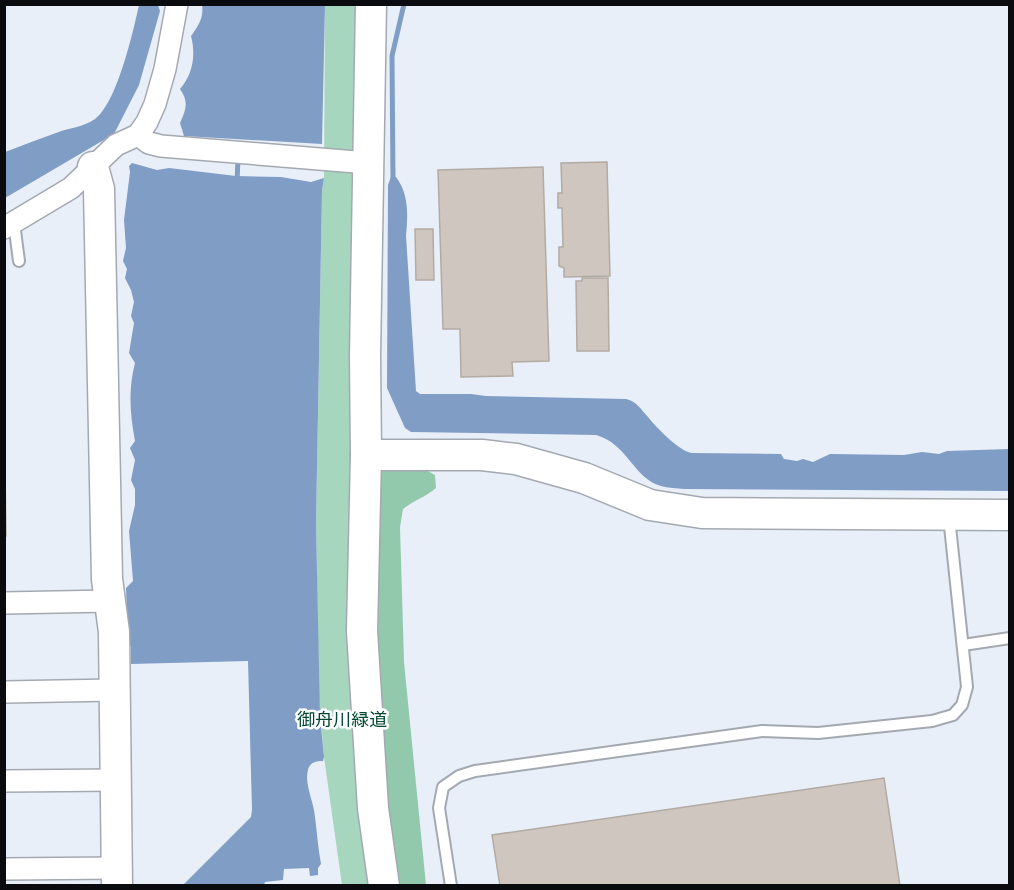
<svg xmlns="http://www.w3.org/2000/svg" width="1014" height="890" font-family="'Work Sans','Noto Sans JP',sans-serif">
<style>
.green{fill:#a7d6be}
.forest{fill:#92c9ad}
.water{fill:#809dc6}
.lines{fill:none;stroke-linecap:round;stroke-linejoin:round}
.stream{stroke:#809dc6;stroke-width:5}
.building{fill:#cec6bf;stroke:#b2aba4;stroke-width:1.5}
.lane-casing{stroke:#a4a9b1;stroke-width:14}
.street-casing{stroke:#a4a9b1;stroke-width:24}
.secondary-casing{stroke:#a4a9b1;stroke-width:33}
.lane{stroke:#fff;stroke-width:10}
.street{stroke:#fff;stroke-width:21}
.secondary{stroke:#fff;stroke-width:30}
.labels{text-anchor:middle;dominant-baseline:central;stroke-width:5;stroke-linejoin:round;paint-order:stroke}
.park-label{font-size:18px;fill:#004930;stroke:#fff}
</style>
<rect width="100%" height="100%" fill="#e9eff8"/>
<path class="green" d="M325,5H363L377,885H342L324,757L319,699L316,524L322,191L324,178Z"/>
<path class="forest" d="M387,467L422,468L435,475L436,488C426,497 414,500 403,509L400,527L404,662L426,885H395L390,846L378,665L379,475Z"/>
<g class="water">
<path d="M139,5H158L160,11L139,85L114,134L5,198V152C22,146 38,139 56,133C68,128 84,127 95,119C117,103 133,32 139,5Z"/>
<path d="M202,5H325L322,144L184,136L180,123C186,109 189,102 180,89C193,74 196,55 191,36C198,26 204,18 202,5Z"/>
<path d="M132,163L157,170L169,168L236,176L281,177L311,182L324,178L322,191L316,524L320,716L324,757L323,761C316,761 310,762 308,770C304,784 314,802 315,817C317,833 318,848 321,864L318,868V875L310,876L309,868L284,869L283,880L265,882L264,885H183L251,817L252,810L248,661L131,664V646L128,645L126,588L133,581L129,531L135,505V489L131,480L135,460L130,448L135,441C130,414 128,390 135,363L129,353L134,323L131,316L134,302L131,290L125,278L127,269L123,261L126,248L124,220L130,172L129,166Z"/>
<path d="M391,177H396C409,194 408,215 406,236L416,391L420,394H471L486,396L626,399C638,402 640,409 648,417C656,427 680,452 692,453L781,454L784,459L797,461L803,459L813,462L830,454L904,455L922,452L939,454L947,451L1009,449V491L684,489C677,488 668,488 661,486C633,478 628,444 596,435L411,432L405,428L387,388L388,185Z"/>
</g>
<g class="lines">
<g class="stream">
<path d="M393,181L392,56L404,4"/>
<path d="M237,182L238,158"/>
</g>
</g>
<g class="building">
<path d="M607,162L610,276L564,277V268L559,266V247H563L562,208H558V193H562L561,163Z"/>
<path d="M543,167L549,361L512,362L513,376L461,377L460,329H443L438,170Z"/>
<path d="M415,229H433L434,280H416Z"/>
<path d="M582,278H608L609,351H577L576,281H582Z"/>
<path d="M4,408L6,536H4Z"/>
<path d="M884,778L900,886H500L492,835Z"/>
</g>
<g class="lines">
<g class="lane-casing">
<g id="lane">
<path d="M14,223L19,261"/>
<path d="M963,645L1010,638"/>
<path d="M451,886L439,808L443,787L459,776L475,771L762,731L818,733L932,721L953,715L962,705L967,687L949,517"/>
</g>
</g>
<g class="street-casing">
<g id="street">
<path d="M138,135L149,143L161,146L368,163"/>
<path d="M4,228L71,188L116,145L138,135L147,122L155,104L165,69L177,4"/>
<path d="M4,603L110,601"/>
<path d="M4,692L114,690"/>
<path d="M4,781L116,780"/>
<path d="M4,869L117,868"/>
</g>
</g>
<g class="secondary-casing">
<g id="secondary">
<path d="M371,4L365,356L366,455L362,631L373,808L384,886"/>
<path d="M93,167L99,189L107,579L114,632L117,886"/>
<path d="M366,455H482L516,459L584,478L650,505L702,513L1010,515"/>
</g>
</g>
<use href="#lane" class="lane"/>
<use href="#street" class="street"/>
<use href="#secondary" class="secondary"/>
</g>
<g class="labels">
<g class="park-label">
<text x="342" y="719">御舟川緑道</text>
</g>
</g>
<rect width="1014" height="890" fill="none" stroke="#090b0e" stroke-width="12"/>
</svg>
